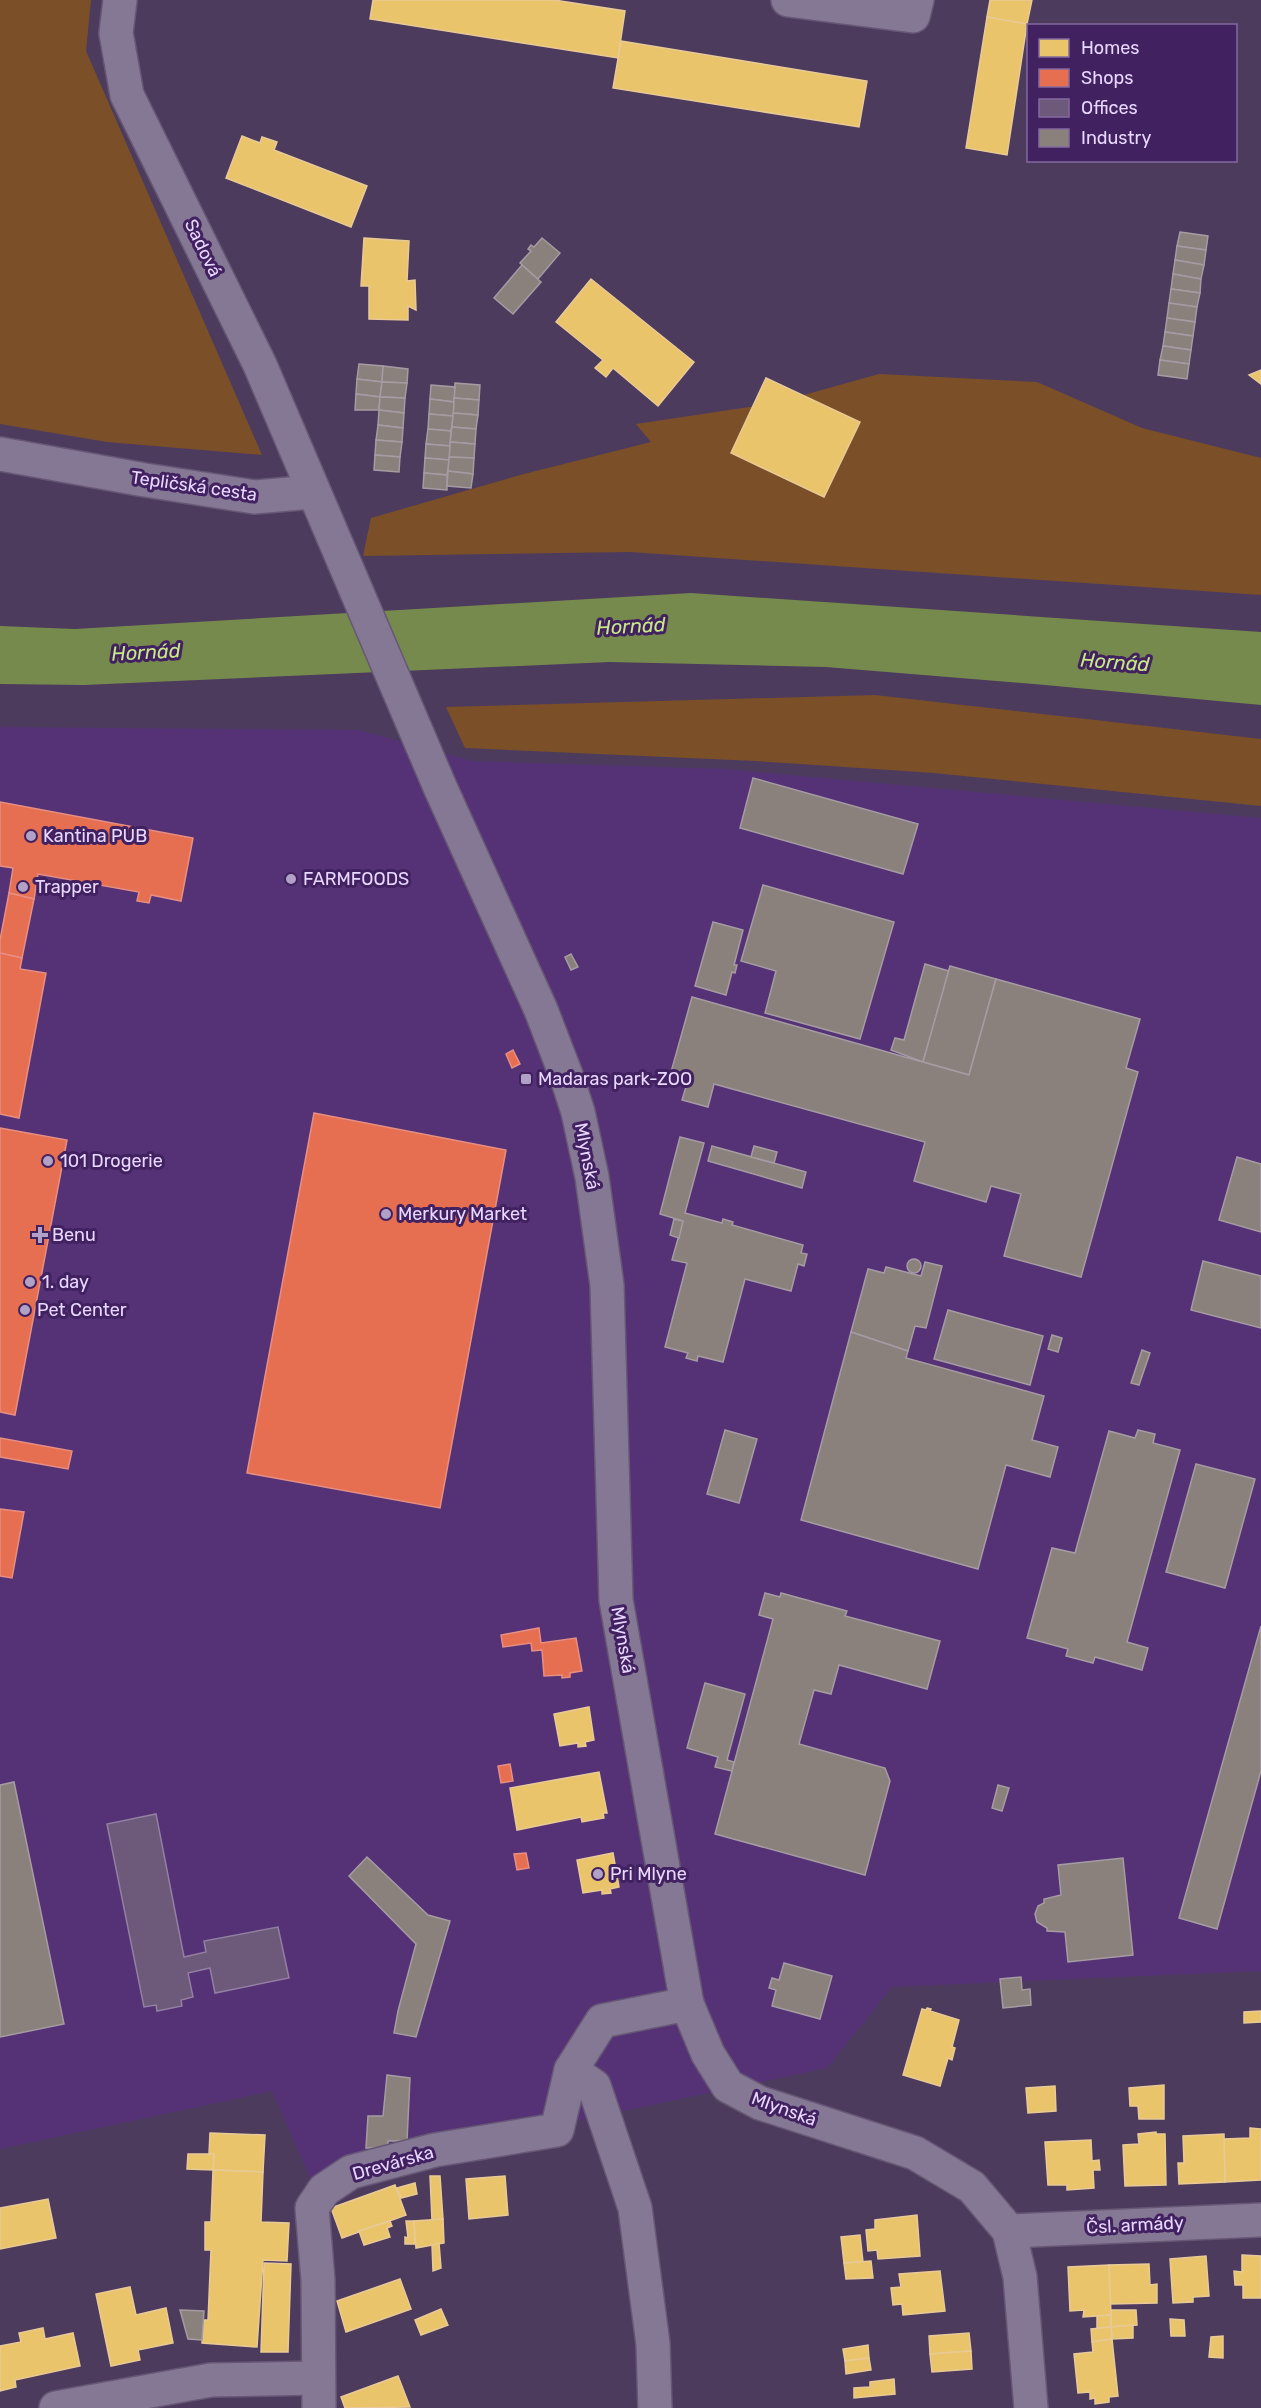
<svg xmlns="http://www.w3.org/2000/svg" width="1261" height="2408" font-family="Rubik,sans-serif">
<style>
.built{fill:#543275}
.green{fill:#7b5028}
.water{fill:#778a4d}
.homes{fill:#e9c46a;stroke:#e9ca97;stroke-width:1.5}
.shops{fill:#e76f51;stroke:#e78e85;stroke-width:1.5}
.offices{fill:#6d597a;stroke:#927fa2;stroke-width:1.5}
.industry{fill:#8a817c;stroke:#a69ba3;stroke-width:1.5}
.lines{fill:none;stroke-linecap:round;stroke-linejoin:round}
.minor-casing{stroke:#665775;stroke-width:36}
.minor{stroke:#857894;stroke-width:33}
.poi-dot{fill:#b1a1c6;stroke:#412160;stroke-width:2}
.labels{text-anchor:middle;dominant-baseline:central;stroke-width:6;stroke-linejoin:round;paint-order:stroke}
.street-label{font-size:18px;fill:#e8d8ff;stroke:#412160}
.poi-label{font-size:18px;fill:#e8d8ff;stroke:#412160;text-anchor:start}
.water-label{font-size:20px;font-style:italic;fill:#c8ea86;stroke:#412160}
</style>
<rect width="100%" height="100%" fill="#4c3b5d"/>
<path class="built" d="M0,727L359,730L472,761L723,769L1261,818V1971L892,1987L827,2068L310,2177L272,2091L0,2149Z"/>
<g class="green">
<path d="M0,0H91L86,51L262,455L107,442L0,424Z"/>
<path d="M879,374L1037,382L1142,428L1261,458V595L630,552L363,556L371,518L520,475L651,442L636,424L775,403Z"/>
<path d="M875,695L1261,739V806L934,773L756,761L465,748L446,707Z"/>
</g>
<path class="water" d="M691,593L1261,632V705L1045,685L826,667L610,662L84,685L0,684V626L75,629Z"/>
<g class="homes">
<path d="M373,0H554L625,11L618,58L370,19Z"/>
<path d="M990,0H1032L1027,24L987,17Z"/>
<path d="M987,17L1027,24L1007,155L966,148Z"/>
<path d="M621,41L867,81L859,127L613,88Z"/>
<path d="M242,136L260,143L262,137L277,142L274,150L367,186L351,227L226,178Z"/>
<path d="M364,238L409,241L407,281L415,280L416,310L408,306V320L369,319V286H361Z"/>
<path d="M591,279L694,362L658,406L613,368L606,377L595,368L603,360L556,322Z"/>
<path d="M1261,370V384L1249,375Z"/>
<path d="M766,378L860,422L824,497L731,453Z"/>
<path d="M589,1707L594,1740L585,1742L586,1746L578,1747V1743L560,1746L554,1714Z"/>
<path d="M599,1772L607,1813H603L604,1818L582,1822L581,1817L517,1830L510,1788Z"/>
<path d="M613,1853L619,1887L610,1889L611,1893L602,1894V1890L583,1893L577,1860Z"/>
<path d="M927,2008L931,2009L930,2011L959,2020L952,2047L955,2048L952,2060L948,2058L940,2086L903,2075L922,2009L926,2010Z"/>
<path d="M1261,2011V2022L1244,2023V2012Z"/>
<path d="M1164,2085V2119H1139L1138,2106H1130L1129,2088Z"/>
<path d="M1055,2086L1056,2111L1028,2113L1026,2088Z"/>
<path d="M1250,2128L1261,2129V2180L1225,2182L1224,2139L1250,2138Z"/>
<path d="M1156,2132V2134H1165L1166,2185L1125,2186L1123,2145L1139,2144L1138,2134Z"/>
<path d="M210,2133L265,2135L263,2172L213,2170L214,2154H209Z"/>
<path d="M1224,2134L1225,2182L1179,2184L1178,2163H1184L1183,2136Z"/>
<path d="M1091,2140L1092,2161L1099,2160L1100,2170H1093L1094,2188L1067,2190V2185H1048L1045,2142Z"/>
<path d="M188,2154H214L213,2170L187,2169Z"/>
<path d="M213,2170L263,2172L261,2222L289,2223L287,2261L263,2260L257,2347L202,2343L204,2320H208L211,2250H205V2222H211Z"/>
<path d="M430,2176H440L443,2219L432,2220Z"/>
<path d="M505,2176L508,2215L469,2219L466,2179Z"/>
<path d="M415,2183L417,2194L401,2198L397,2188Z"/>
<path d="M395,2185L406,2215L342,2238L331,2208Z"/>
<path d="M48,2199L56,2238L0,2249V2208Z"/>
<path d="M917,2215L920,2256L878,2259L877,2250L868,2251L866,2230L875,2229V2220Z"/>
<path d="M443,2219L444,2243L416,2248L414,2221Z"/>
<path d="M390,2221L392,2226L387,2228L390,2237L364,2245L359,2231Z"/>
<path d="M406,2221H414L415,2244H405V2237L408,2238Z"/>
<path d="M860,2235L863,2262L844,2263L841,2237Z"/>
<path d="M439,2243L441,2268L433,2271L432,2245Z"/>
<path d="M1242,2255L1261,2256V2298H1243V2285H1235L1234,2271L1242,2272Z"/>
<path d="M1206,2256L1209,2296L1193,2297V2302L1173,2303L1170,2259Z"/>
<path d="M871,2261L873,2278L846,2279L844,2263Z"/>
<path d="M264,2263L291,2264L288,2352H261Z"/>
<path d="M1149,2264L1150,2285L1157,2284V2303L1110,2304L1109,2265Z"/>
<path d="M1109,2265L1111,2315L1083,2317L1084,2310L1070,2311L1068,2267Z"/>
<path d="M940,2271L945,2311L903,2315L902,2304L893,2305L891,2288L901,2287L899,2274Z"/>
<path d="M400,2279L411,2309L346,2332L337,2301Z"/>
<path d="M130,2287L136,2315L166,2308L173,2343L138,2350L140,2360L111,2366L96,2294Z"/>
<path d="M441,2309L448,2325L421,2335L415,2320Z"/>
<path d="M1111,2310H1136L1137,2325L1111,2327Z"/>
<path d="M1111,2315V2327L1097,2328V2316Z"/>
<path d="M1170,2319L1184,2320L1185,2336H1171Z"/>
<path d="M1133,2325V2338L1112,2339L1111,2327Z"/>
<path d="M1111,2327L1112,2339L1092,2342L1091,2329Z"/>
<path d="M43,2328L45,2339L73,2333L80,2366L15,2380L16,2387L0,2391V2346L21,2342L19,2333Z"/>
<path d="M969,2333L971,2351L930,2354L929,2336Z"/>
<path d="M1223,2336V2358L1209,2357L1211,2337Z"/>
<path d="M1112,2339L1118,2396L1109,2397V2402L1095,2404V2398L1090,2399V2392L1078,2393L1074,2354L1093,2352L1092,2342Z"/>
<path d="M868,2345L869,2358L845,2361L843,2349Z"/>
<path d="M971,2351L972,2369L932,2372L930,2354Z"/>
<path d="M869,2358L871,2370L846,2374L845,2361Z"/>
<path d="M398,2376L410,2407L345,2408L341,2397Z"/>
<path d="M894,2379L895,2394L854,2398V2388L870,2387V2382Z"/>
</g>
<g class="shops">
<path d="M0,802L193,838L181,901L151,895L149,903L137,901L139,892L38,874L34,899L9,893L13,868L0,866Z"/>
<path d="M9,893L34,899L22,958L0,953V940Z"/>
<path d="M0,953L22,958L20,969L46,973L19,1118L0,1114Z"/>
<path d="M513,1050L520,1064L512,1068L506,1054Z"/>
<path d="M314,1113L506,1150L440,1508L247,1473Z"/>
<path d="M0,1128L67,1140L15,1415L0,1412Z"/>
<path d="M0,1438L72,1451L68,1469L0,1457Z"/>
<path d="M0,1509L24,1512L12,1578L0,1576Z"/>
<path d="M539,1628L541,1643L576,1638L582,1671L570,1673V1677L562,1678V1675L544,1676L542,1650L532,1651L531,1643L503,1647L501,1635Z"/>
<path d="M510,1764L513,1781L501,1783L498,1766Z"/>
<path d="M526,1853L529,1868L517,1870L514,1854Z"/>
</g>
<path class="offices" d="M156,1814L184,1957L206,1952L204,1941L278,1927L289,1978L215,1993L210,1968L188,1973L193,1997L181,2000L182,2006L157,2011L156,2005L144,2007L107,1824Z"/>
<g class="industry">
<path d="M1180,232L1208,236L1206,250L1177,246Z"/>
<path d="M542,238L560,253L538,279L520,263L531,251L528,249L531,245L534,247Z"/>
<path d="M1177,246L1206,250L1204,265L1175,260Z"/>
<path d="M1175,260L1204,265L1201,279L1173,274Z"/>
<path d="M522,265L541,282L513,314L494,298Z"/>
<path d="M1173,274L1201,279L1200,293L1171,289Z"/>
<path d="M1171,289L1200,293L1197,307L1169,303Z"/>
<path d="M1169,303L1197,307L1195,322L1167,318Z"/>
<path d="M1167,318L1195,322L1193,336L1165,332Z"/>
<path d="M1165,332L1193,336L1191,350L1163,346Z"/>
<path d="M1163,346L1191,350L1189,364L1160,360Z"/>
<path d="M1160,360L1189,364L1187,379L1158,375Z"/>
<path d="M359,364L383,366L382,382L357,379Z"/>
<path d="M383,366L408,369L407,383L382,382Z"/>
<path d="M357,379L382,382L380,397L356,394Z"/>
<path d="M382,382L407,383L405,398L380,397Z"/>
<path d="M455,383L480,385L479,400L454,398Z"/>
<path d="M431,385L455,387L454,402L430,399Z"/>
<path d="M356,394L380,397L379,410H355Z"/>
<path d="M380,397L405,398L404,413L379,410Z"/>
<path d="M454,398L479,400L478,415L453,413Z"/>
<path d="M430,399L454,402L453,416L429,414Z"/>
<path d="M379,410L404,413L403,428L378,425Z"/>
<path d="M453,413L478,415L476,429L452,427Z"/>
<path d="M429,414L453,416L451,431L428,429Z"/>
<path d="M378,425L403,428L402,442L376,440Z"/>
<path d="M452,427L476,429L475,444L450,442Z"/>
<path d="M428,429L451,431L450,446L426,444Z"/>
<path d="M376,440L402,442L400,457L375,455Z"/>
<path d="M450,442L475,444L474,458L449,457Z"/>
<path d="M426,444L450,446L449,460L425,458Z"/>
<path d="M375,455L400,457L399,472L374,470Z"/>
<path d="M449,457L474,458L473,474L448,471Z"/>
<path d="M425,458L449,460L447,475L424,473Z"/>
<path d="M448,471L473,474L471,488L447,486Z"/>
<path d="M424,473L447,475V490L423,488Z"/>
<path d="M753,778L918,824L903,874L740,828Z"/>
<path d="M763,885L894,922L860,1039L765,1013L776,971L741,961Z"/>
<path d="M713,922L743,930L734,965H737L735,973L732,972L726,995L695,986Z"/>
<path d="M571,954L578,967L571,970L565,957Z"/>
<path d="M925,964L949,971L923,1062L891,1050L895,1038L904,1040Z"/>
<path d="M950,966L996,979L969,1075L923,1062Z"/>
<path d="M996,979L1140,1019L1126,1068L1138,1072L1081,1277L1004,1256L1021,1194L991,1186L986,1202L914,1181L925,1142L714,1084L708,1107L682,1100L689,1077L671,1072L692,997L969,1075Z"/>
<path d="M680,1137L704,1143L685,1213L722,1223L723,1219L733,1222L732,1225L803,1245L801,1253L807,1254L804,1266L798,1264L791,1291L745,1279L723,1362L698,1356L697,1361L686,1358L688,1353L665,1347L687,1263L672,1260L683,1221L660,1214Z"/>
<path d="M712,1146L806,1172L802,1188L708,1161Z"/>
<path d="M754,1146L777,1152L774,1163L751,1157Z"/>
<path d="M1237,1157L1261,1164V1232L1219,1220Z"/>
<path d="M674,1219L683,1221L679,1238L670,1235Z"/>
<circle cx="914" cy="1266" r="7"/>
<path d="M1203,1261L1261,1276V1328L1191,1310Z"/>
<path d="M925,1262L942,1266L926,1328L915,1326L908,1351L851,1332L868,1269L884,1273L886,1267L921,1276Z"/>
<path d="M948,1310L1043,1336L1030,1385L934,1359Z"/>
<path d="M851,1332L908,1351L906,1358L1044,1396L1032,1440L1058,1447L1050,1477L1006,1465L978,1569L801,1520Z"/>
<path d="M1052,1335L1062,1338L1058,1352L1048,1349Z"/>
<path d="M1142,1350L1150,1353L1139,1385L1131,1383Z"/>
<path d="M725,1430L757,1439L739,1503L707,1494Z"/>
<path d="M1138,1430L1155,1434L1153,1443L1180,1450L1127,1642L1148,1648L1142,1670L1095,1657L1093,1663L1066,1656L1068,1649L1027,1638L1052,1548L1075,1553L1109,1431L1135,1438Z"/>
<path d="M1196,1464L1255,1479L1225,1588L1166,1572Z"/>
<path d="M765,1593L780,1597L781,1593L847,1611L845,1616L940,1641L927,1689L839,1665L831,1694L814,1690L799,1744L885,1768L890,1781L865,1875L715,1834L773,1619L759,1615Z"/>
<path d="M1261,1626V1771L1217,1929L1179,1918Z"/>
<path d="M705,1683L745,1694L727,1760L734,1762L732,1771L715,1767L718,1757L687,1748Z"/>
<path d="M14,1782L64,2024L0,2037V1785Z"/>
<path d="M998,1785L1009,1788L1002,1811L992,1808Z"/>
<path d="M367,1857L428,1915L450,1921L416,2037L394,2033L398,2011L416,1944L349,1876Z"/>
<path d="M1123,1858L1133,1955L1068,1962L1065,1932L1047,1931V1928L1037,1922L1035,1914L1038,1906L1044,1903V1899L1061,1895L1058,1865Z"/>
<path d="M784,1963L832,1976L820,2019L772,2006L776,1990L769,1988L772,1978L779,1980Z"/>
<path d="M1021,1977L1022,1990L1030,1989L1031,2005L1003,2008L1000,1979Z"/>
<path d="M387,2075L410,2078L407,2141H388V2148H366L368,2116H383Z"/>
<path d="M180,2310L204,2311L202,2340L188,2339Z"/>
</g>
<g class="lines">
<g class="minor-casing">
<g id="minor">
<path d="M120,0L116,33L127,95L260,365L440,787L541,1010L566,1075L578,1112L592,1177L607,1285L616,1600L687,2004L708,2054L728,2086L760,2103L915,2153L972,2187L1009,2231L1020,2277L1031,2408"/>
<path d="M788,0L913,16L917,0"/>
<path d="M0,454L145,480L254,497L313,492"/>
<path d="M571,2070L594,2086L635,2208L653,2344L655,2408"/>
<path d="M1009,2231L1261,2220"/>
<path d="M56,2408L211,2380L318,2378"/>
<path d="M319,2408L318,2280L312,2208L324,2190L351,2172L435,2150L557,2130L571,2070L602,2021L687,2004"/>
</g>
</g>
<use href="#minor" class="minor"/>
</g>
<g class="poi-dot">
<circle cx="31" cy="836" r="6"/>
<circle cx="291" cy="879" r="6"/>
<circle cx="23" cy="887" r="6"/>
<rect x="520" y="1073" width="12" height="12" rx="3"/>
<circle cx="48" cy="1161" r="6"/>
<circle cx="386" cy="1214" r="6"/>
<path d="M37 1226h6v6h6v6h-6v6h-6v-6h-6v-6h6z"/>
<circle cx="30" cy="1282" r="6"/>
<circle cx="25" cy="1310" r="6"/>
<circle cx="598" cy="1874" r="6"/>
</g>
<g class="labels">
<g class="street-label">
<text transform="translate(203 248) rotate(64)">Sadová</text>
<text transform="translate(194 486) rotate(8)">Tepličská cesta</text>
<text transform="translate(587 1156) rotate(79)">Mlynská</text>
<text transform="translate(623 1640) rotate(80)">Mlynská</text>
<text transform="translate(784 2109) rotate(20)">Mlynská</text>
<text transform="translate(393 2163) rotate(-16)">Drevárska</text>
<text transform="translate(1135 2225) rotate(-3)">Čsl. armády</text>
</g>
<g class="poi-label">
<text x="43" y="836">Kantina PUB</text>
<text x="303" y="879">FARMFOODS</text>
<text x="35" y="887">Trapper</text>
<text x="538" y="1079">Madaras park-ZOO</text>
<text x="60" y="1161">101 Drogerie</text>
<text x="398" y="1214">Merkury Market</text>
<text x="52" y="1235">Benu</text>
<text x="42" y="1282">1. day</text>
<text x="37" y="1310">Pet Center</text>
<text x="610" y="1874">Pri Mlyne</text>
</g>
<g class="water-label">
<text transform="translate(631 626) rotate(-3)">Hornád</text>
<text transform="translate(146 652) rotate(-3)">Hornád</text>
<text transform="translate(1115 662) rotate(4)">Hornád</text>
</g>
</g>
<rect x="1027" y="24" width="210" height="138" fill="#412160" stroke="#846aa0" stroke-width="1.5"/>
<rect x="1039" y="39" width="30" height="18" fill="#e9c46a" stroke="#846aa0" stroke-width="1.5"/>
<text x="1081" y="54" font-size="18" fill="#e8d8ff">Homes</text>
<rect x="1039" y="69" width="30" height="18" fill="#e76f51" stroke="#846aa0" stroke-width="1.5"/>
<text x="1081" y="84" font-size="18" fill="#e8d8ff">Shops</text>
<rect x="1039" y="99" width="30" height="18" fill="#6d597a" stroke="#846aa0" stroke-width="1.5"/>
<text x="1081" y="114" font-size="18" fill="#e8d8ff">Offices</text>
<rect x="1039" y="129" width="30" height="18" fill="#8a817c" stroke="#846aa0" stroke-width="1.5"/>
<text x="1081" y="144" font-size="18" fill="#e8d8ff">Industry</text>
</svg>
